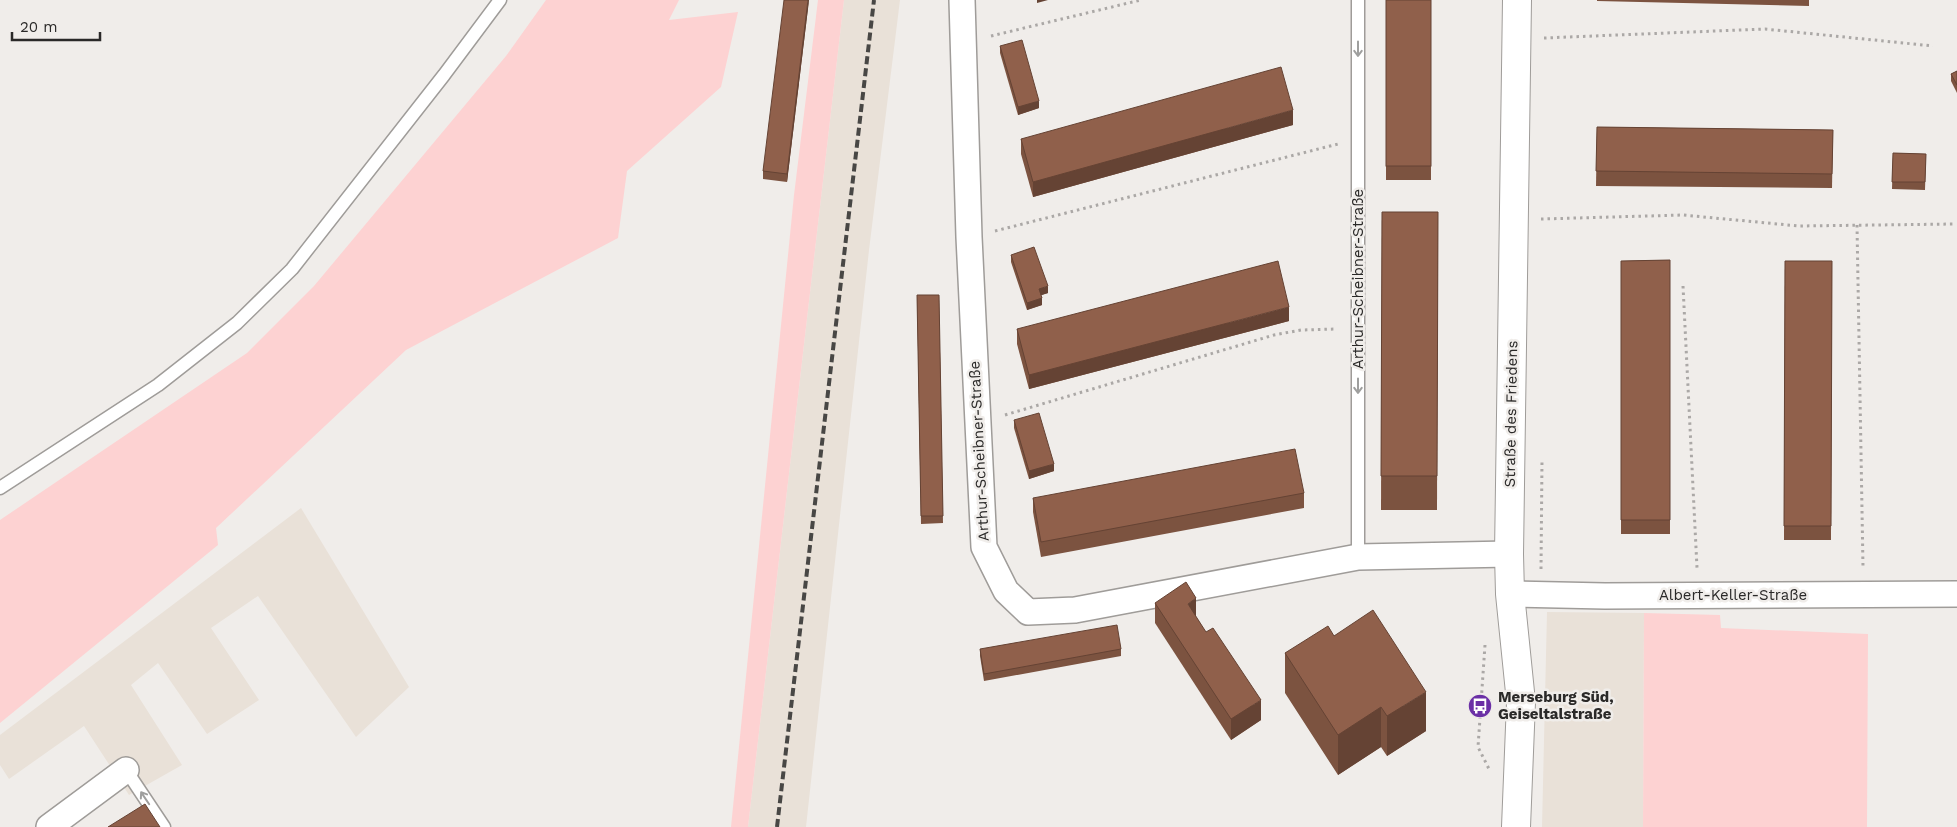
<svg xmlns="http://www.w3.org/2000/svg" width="1957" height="827" font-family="'Work Sans',sans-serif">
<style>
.built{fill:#e9e1d8}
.green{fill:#fdd2d2}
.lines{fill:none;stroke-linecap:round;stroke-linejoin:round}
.lane-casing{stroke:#9f9c99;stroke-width:15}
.street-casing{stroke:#9f9c99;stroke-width:28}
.secondary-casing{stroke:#9f9c99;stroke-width:30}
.path{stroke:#aba8a6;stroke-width:3;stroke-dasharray:2.5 4;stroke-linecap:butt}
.lane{stroke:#fff;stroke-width:12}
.street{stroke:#fff;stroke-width:25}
.secondary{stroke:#fff;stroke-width:28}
.rail{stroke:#484745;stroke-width:4;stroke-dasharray:8 4;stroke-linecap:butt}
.wall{fill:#7c5340}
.shaded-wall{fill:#654334}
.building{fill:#90604b;stroke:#654334}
.oneway{stroke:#9f9f9e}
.labels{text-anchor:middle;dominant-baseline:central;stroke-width:5;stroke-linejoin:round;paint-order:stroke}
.street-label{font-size:15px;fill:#2a2928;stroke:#f0edea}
.poi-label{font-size:15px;font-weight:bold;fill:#2a2928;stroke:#f0edea;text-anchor:start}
</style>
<rect width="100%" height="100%" fill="#f0edea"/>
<g class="built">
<path d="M844,0H900L869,250L806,827H748Z"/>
<path d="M301,508L409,687L356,737L258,596L211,628L259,700L207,734L158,663L131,685L182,765L129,795L84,726L9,779L0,765V735Z"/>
<path d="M1547,612L1644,613L1643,827H1542Z"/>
</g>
<g class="green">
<path d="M546,0H679L669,20L738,12L721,87L627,171L618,238L406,350L216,528L218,545L0,723V520L247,353L314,286L506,56Z"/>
<path d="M818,0H844L748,827H731L794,195Z"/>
<path d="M1644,613L1720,615L1721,628L1868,634L1867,827H1643Z"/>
</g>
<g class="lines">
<g class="lane-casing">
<g id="lane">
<path d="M1358,0V557"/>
<path d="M0,488L158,385L237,323L292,269L444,75L500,0"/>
<path d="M126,770L164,827"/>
</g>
</g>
<g class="street-casing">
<g id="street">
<path d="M962,0L969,237L984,547L1006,591L1028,612L1075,610L1358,557L1509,554"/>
<path d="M1510,594L1605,596L1957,594"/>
<path d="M49,827L126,770"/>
</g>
</g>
<g class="secondary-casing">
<path id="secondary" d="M1516,827L1521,702L1510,594L1509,554L1517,0"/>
</g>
<g class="path">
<path d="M991,36L1141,0"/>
<path d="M1544,38L1765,29L1933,46"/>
<path d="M1541,219L1683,215L1799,226L1955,224"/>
<path d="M1857,225L1863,567"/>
<path d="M995,231L1338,144"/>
<path d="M1683,286L1697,568"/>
<path d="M1005,415L1274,335L1301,330L1336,329"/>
<path d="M1541,569L1542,460"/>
<path d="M1485,645L1478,747L1489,769"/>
</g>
<use href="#lane" class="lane"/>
<use href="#street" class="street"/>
<use href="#secondary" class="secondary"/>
<path class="rail" d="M777,827L874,0"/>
</g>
<g class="wall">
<path d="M809,0L787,182L763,179V171Z"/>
<rect x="1386" y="0" width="45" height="180"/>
<path d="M1597,0H1809V6L1597,1Z"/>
<path d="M1000,46L1039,108L1018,115L1000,53Z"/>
<path d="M1957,71V93L1951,81V74Z"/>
<path d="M1293,125L1033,197L1021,154V139Z"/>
<path d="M1597,127L1833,130L1832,188L1596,186Z"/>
<path d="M1893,153L1926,154L1925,190L1892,189Z"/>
<path d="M1382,212H1438L1437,510H1381Z"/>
<path d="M1011,255L1048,293L1041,295L1042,305L1027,310L1011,262Z"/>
<path d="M1670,260V534H1621V261Z"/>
<path d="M1785,261H1832L1831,540H1784Z"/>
<path d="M917,295H939L943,523L921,524Z"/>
<path d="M1289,321L1029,389L1017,344V329Z"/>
<path d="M1014,420L1054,471L1029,479L1014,428Z"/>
<path d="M1304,493V508L1041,557L1033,512V498Z"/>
<path d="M1155,603L1196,617L1261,720L1231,740L1155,623Z"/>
<path d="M1334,636L1426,731L1387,756L1381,747L1338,775L1285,693V653Z"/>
<path d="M980,649H1121V656L984,681L980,656Z"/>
</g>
<g class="shaded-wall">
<path d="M808,0H809L787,182V174Z"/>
<path d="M1037,0H1048L1037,3Z"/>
<path d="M1039,101V108L1018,115V107Z"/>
<path d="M1293,110V125L1033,197V182Z"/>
<path d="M1048,286V293L1039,296V289Z"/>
<path d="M1042,298V305L1027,310V303Z"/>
<path d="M1289,307V321L1029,389V375Z"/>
<path d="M1054,464V471L1029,479V471Z"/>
<path d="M1196,598V619L1188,604Z"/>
<path d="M1426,692V731L1387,756V716Z"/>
<path d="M1261,700V720L1231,740V719Z"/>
<path d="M1381,707V747L1338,775V735Z"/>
</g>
<g class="building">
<path d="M784,0H808L787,174L763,171Z"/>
<rect x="1386" y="0" width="45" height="166"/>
<path d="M1022,40L1039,101L1018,107L1000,46Z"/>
<path d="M1281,67L1293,110L1033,182L1021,139Z"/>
<path d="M1957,71V85L1951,74Z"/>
<path d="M1597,127L1833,130L1832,174L1596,171Z"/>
<path d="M1893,153L1926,154L1925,182H1892Z"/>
<path d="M1382,212H1438L1437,476H1381Z"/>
<path d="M1034,247L1048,286L1039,289L1042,298L1027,303L1011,255Z"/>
<path d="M1670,260V520H1621V261Z"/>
<path d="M1278,261L1289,307L1029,375L1017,329Z"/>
<path d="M1785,261H1832L1831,526H1784Z"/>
<path d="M917,295H939L943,516H921Z"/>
<path d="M1039,413L1054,464L1029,471L1014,420Z"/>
<path d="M1295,449L1304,493L1041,542L1033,498Z"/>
<path d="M1186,582L1196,598L1188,604L1206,632L1213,628L1261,700L1231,719L1155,603Z"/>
<path d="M1373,610L1426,692L1387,716L1381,707L1338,735L1285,653L1328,626L1334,636Z"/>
<path d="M1117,625L1121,649L984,674L980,649Z"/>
<path d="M145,804L160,827H108Z"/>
</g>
<defs><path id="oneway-shaft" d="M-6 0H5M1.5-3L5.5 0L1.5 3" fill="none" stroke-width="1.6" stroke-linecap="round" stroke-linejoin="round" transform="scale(1.25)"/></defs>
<g class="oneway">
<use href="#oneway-shaft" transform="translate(1358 49) rotate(90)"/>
<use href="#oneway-shaft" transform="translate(1358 386) rotate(90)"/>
<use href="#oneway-shaft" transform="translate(145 798) rotate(-124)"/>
</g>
<defs>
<g id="bus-disc" transform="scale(1.25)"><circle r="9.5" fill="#6b30a6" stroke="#f0edea"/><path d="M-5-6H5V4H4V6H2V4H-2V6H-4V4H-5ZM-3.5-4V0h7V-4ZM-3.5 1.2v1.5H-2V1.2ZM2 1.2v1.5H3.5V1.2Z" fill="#fff"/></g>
</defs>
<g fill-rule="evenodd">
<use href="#bus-disc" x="1480" y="706"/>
</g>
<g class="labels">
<g class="street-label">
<text transform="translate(1358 279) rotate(-90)">Arthur-Scheibner-Straße</text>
<text transform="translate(1511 414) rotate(-89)">Straße des Friedens</text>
<text transform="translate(979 451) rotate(-93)">Arthur-Scheibner-Straße</text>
<text x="1733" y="595">Albert-Keller-Straße</text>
</g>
<g class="poi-label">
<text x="1498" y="697">Merseburg Süd,<tspan x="1498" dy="17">Geiseltalstraße</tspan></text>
</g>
</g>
<path d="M12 32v8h88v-8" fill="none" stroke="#2a2928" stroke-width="2.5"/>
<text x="20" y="32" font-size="15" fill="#2a2928" stroke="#f0edea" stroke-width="4" paint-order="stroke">20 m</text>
</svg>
